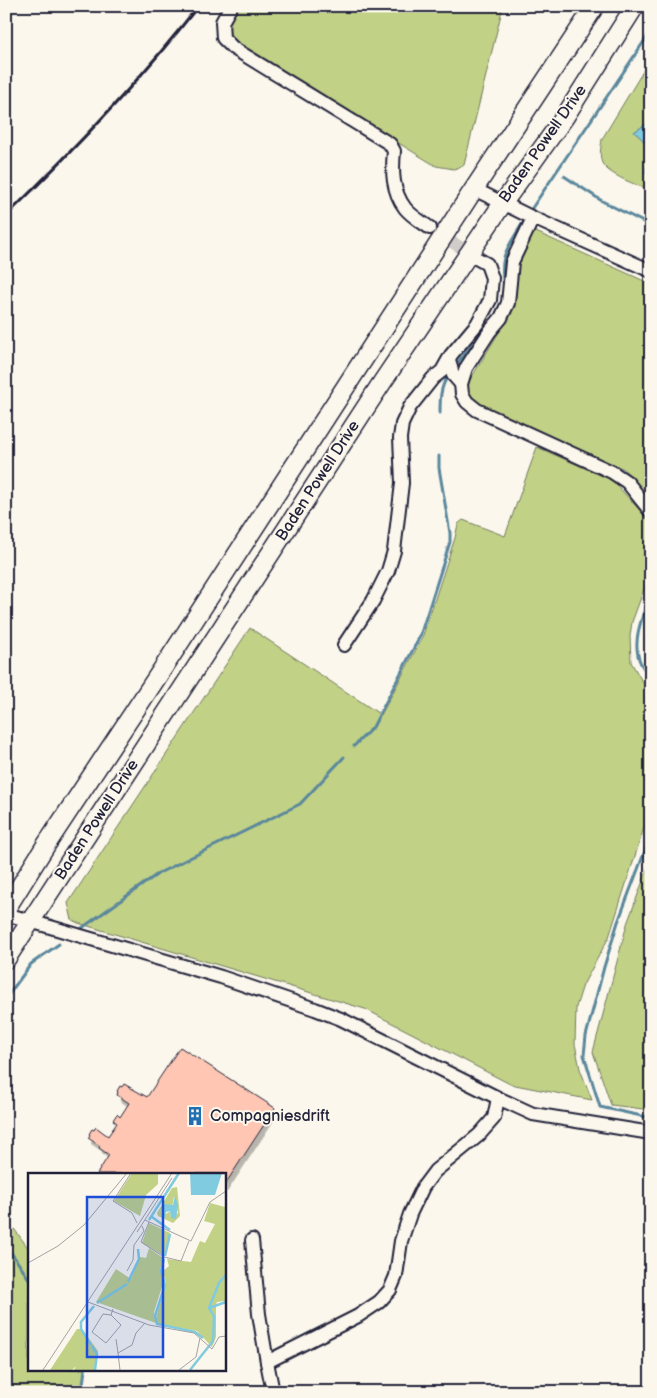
<svg xmlns="http://www.w3.org/2000/svg" width="657" height="1398" font-family="'Balsamiq Sans',sans-serif">
<style>
.green{fill:#c1d186;stroke:#727a60}
.water{fill:#80cbdf;stroke:#5a879d}
.lines{fill:none;stroke-linecap:round;stroke-linejoin:round}
.stream{stroke:#5a879d;stroke-width:3}
.building{fill:#fec6b3;stroke:#22223b;filter:url(#shadow)}
.minor-tunnel{stroke:#d0ccc9;stroke-width:12;stroke-dasharray:12 6;stroke-linecap:butt}
.minor-casing{stroke:#22223b;stroke-width:16}
.secondary-casing{stroke:#22223b;stroke-width:21}
.minor{stroke:#fbf7ec;stroke-width:12}
.secondary{stroke:#fbf7ec;stroke-width:18}
.rail{stroke:#22223b;stroke-width:3}
.labels{text-anchor:middle;dominant-baseline:central;stroke-width:4;stroke-linejoin:round;paint-order:stroke}
.street-label{font-size:16px;fill:#22223b;stroke:#fbf7ec}
.poi-label{font-size:16px;fill:#22223b;stroke:#fbf7ec;text-anchor:start}
.inset-river{fill:none;stroke:#80cbdf;stroke-width:2.5}
.inset-road{fill:none;stroke:#a4a2a5;stroke-width:1}
.view{fill:#1d4ed8;fill-opacity:0.15;stroke:#1d4ed8;stroke-width:2.5}
.inset-edge{fill:none;stroke:#22223b;stroke-width:2.5}
</style>
<defs>
<filter id="shadow"><feDropShadow dx="3" dy="5.5" stdDeviation="0" flood-color="#0004"/></filter>
</defs>
<rect width="100%" height="100%" fill="#fbf7ec"/>
<filter id="ink" filterUnits="userSpaceOnUse"><feTurbulence type="fractalNoise" baseFrequency=".02" numOctaves="2"/><feDisplacementMap in="SourceGraphic" scale="10" xChannelSelector="R" yChannelSelector="G"/><feConvolveMatrix kernelMatrix="1 2 1 2 8 2 1 2 1" color-interpolation-filters="sRGB"/></filter>
<g filter="url(#ink)">
<g class="green">
<path d="M236,6H503L464,165L454,169L436,166L232,41L227,35L229,15Z"/>
<path d="M651,58V121L634,132C652,146 650,152 645,173L651,176V191C638,185 609,176 602,163C599,156 601,146 602,139Z"/>
<path d="M536,232L651,284V502L624,469L475,403C468,397 466,391 468,383L512,311L519,261L532,235Z"/>
<path d="M537,447L612,480L646,517L651,525V570L632,622L630,636L631,662L643,683L651,690V806L609,937L583,985L576,1007L575,1044L580,1069L592,1100L510,1084L365,1009L78,923L72,920L68,903L250,628L381,715L422,638L455,538L458,524L463,520L505,536Z"/>
<path d="M651,859V1110L611,1105L593,1052L627,924Z"/>
<path d="M6,1218L29,1249V1369H85L82,1392H6Z"/>
</g>
<path class="water" d="M651,121V176L645,173C650,152 652,146 634,132Z"/>
<g class="lines">
<g class="stream">
<path d="M564,176L602,201L651,226"/>
<path d="M532,208L651,31"/>
<path d="M504,288C499,255 506,251 522,224"/>
<path d="M455,366L481,334"/>
<path d="M440,413C440,400 440,387 448,376"/>
<path d="M651,593C641,619 625,655 651,676"/>
<path d="M354,746L373,727L420,636L450,542V533L439,468V456"/>
<path d="M651,835L618,922L604,967L586,1036L584,1055L600,1107L651,1118"/>
<path d="M82,928L159,873L300,804L344,757"/>
<path d="M6,998L31,964L59,944"/>
<path d="M6,1245L29,1279"/>
<path d="M82,1392L85,1369"/>
</g>
</g>
<path class="building" d="M180,1047L275,1108L224,1186V1174H97L109,1155L99,1148L100,1146L88,1138L90,1135L89,1134L92,1129L94,1130L96,1127L108,1136L117,1123L113,1120L117,1114L120,1117L129,1103L117,1095L118,1092L117,1091L120,1086L122,1087L124,1084L147,1097Z"/>
<g class="lines">
<path class="minor-tunnel" d="M436,232L476,257"/>
<g class="minor-casing">
<g id="minor">
<path d="M231,6L222,22L223,38L233,48L390,144L394,151C392,171 392,191 405,208C411,216 422,222 430,228"/>
<path d="M474,189L533,218L651,271"/>
<path d="M533,218L512,262L508,303L501,318L490,331L466,368L461,384L462,394L467,402L477,410L612,472L627,482L651,512"/>
<path d="M449,360L453,375L461,384"/>
<path d="M344,645L373,601L388,571L394,551L402,483L400,438L402,424L410,407L433,378L442,371L451,355L477,324L490,300L492,278L487,264L478,259"/>
<path d="M6,914L221,977L315,1009L341,1019L498,1098L533,1114L651,1133"/>
<path d="M252,1240L259,1314L267,1362L358,1316L379,1302L390,1290L396,1276L401,1241L410,1214L423,1187L435,1171L479,1135L494,1118L498,1098"/>
<path d="M267,1362L273,1392"/>
</g>
</g>
<g class="secondary-casing">
<g id="secondary">
<path d="M6,909L46,845L171,656L474,189L595,6"/>
<path d="M6,959L383,381L503,203L564,118L635,6"/>
</g>
</g>
<use href="#minor" class="minor"/>
<use href="#secondary" class="secondary"/>
<path class="rail" d="M6,216C74,150 140,81 198,6"/>
</g>
</g>
<defs>
<g id="building-bare" transform="scale(1.5)"><path d="M-4-6H4V6H1V3H-1V6H-4ZM-2.5-4.3h1.7v1.8h-1.7ZM.8-4.3h1.7v1.8H.8ZM-2.5-1h1.7V.8h-1.7ZM.8-1h1.7V.8H.8Z" fill="#1f6fb2" stroke="#fbf7ec" stroke-width="2.5" paint-order="stroke"/></g>
</defs>
<g fill-rule="evenodd">
<use href="#building-bare" x="195" y="1116"/>
</g>
<g class="labels">
<g class="street-label">
<text transform="translate(543 144) rotate(-55)">Baden Powell Drive</text>
<text transform="translate(318 481) rotate(-57)">Baden Powell Drive</text>
<text transform="translate(97 820) rotate(-57)">Baden Powell Drive</text>
</g>
<g class="poi-label">
<text x="210" y="1116">Compagniesdrift</text>
</g>
</g>
<g transform="translate(28 1173)">
<rect width="198" height="198" fill="#fbf7ec"/>
<path d="M104,0H130V11L118,22L112,43L86,28ZM149,14L152,43L145,50L130,43L129,40L144,15ZM146,23L150,40L143,45L142,38L138,41L133,39L145,31ZM182,30L197,34V128L189,129L188,132V164L184,174L169,158L130,151L128,145L138,111L135,98L141,93L139,86L163,89L172,68L177,70L187,51L176,48ZM121,50L142,60L136,83L114,70ZM121,75L135,85L132,97L136,107L126,139L128,150L68,129L88,96L103,106L112,84L118,85ZM49,156H54L70,178L67,197H46L48,193L44,197H22Z" fill="#c1d186" fill-rule="evenodd"/>
<path d="M162,0H194L187,22H163ZM147,23L150,32L148,46L143,45L142,38L138,39L137,45L134,44L135,31L145,32Z" fill="#80cbdf"/>
<path class="inset-river" d="M124,44L142,57M121,47L151,0M137,83L142,61M136,86L133,98L137,112L127,143L129,151L167,159L175,165M100,109L111,86L110,76M69,130L99,111M181,135L198,129M63,172L53,156V149L66,133M64,173L69,181L67,197M162,197L185,168L186,143L181,135L191,110L198,102"/>
<path class="inset-road" d="M103,0L85,28L104,40L109,50M117,47L163,68L182,29L198,18M121,49L113,69L136,84L153,88L161,68M109,59L144,5M0,90L30,73L56,52L99,0M99,98L105,87L106,72L116,58L114,53M60,129L121,152L166,160L184,176L191,164L198,163M83,142L93,152L78,170L64,159L75,141L83,142L85,136M88,166L90,180L104,172L108,160L117,150M90,180L92,197M15,197L144,0M151,197L168,184L172,165"/>
<path class="view" d="M59,24H135V184H59Z"/>
<rect width="198" height="198" class="inset-edge"/>
</g>
<rect width="657" height="1398" fill="none" stroke="#fbf7ec" stroke-width="25"/>
<rect x="12" y="12" width="632" height="1373" fill="none" stroke="#22223b" stroke-width="2" filter="url(#ink)"/>
</svg>
